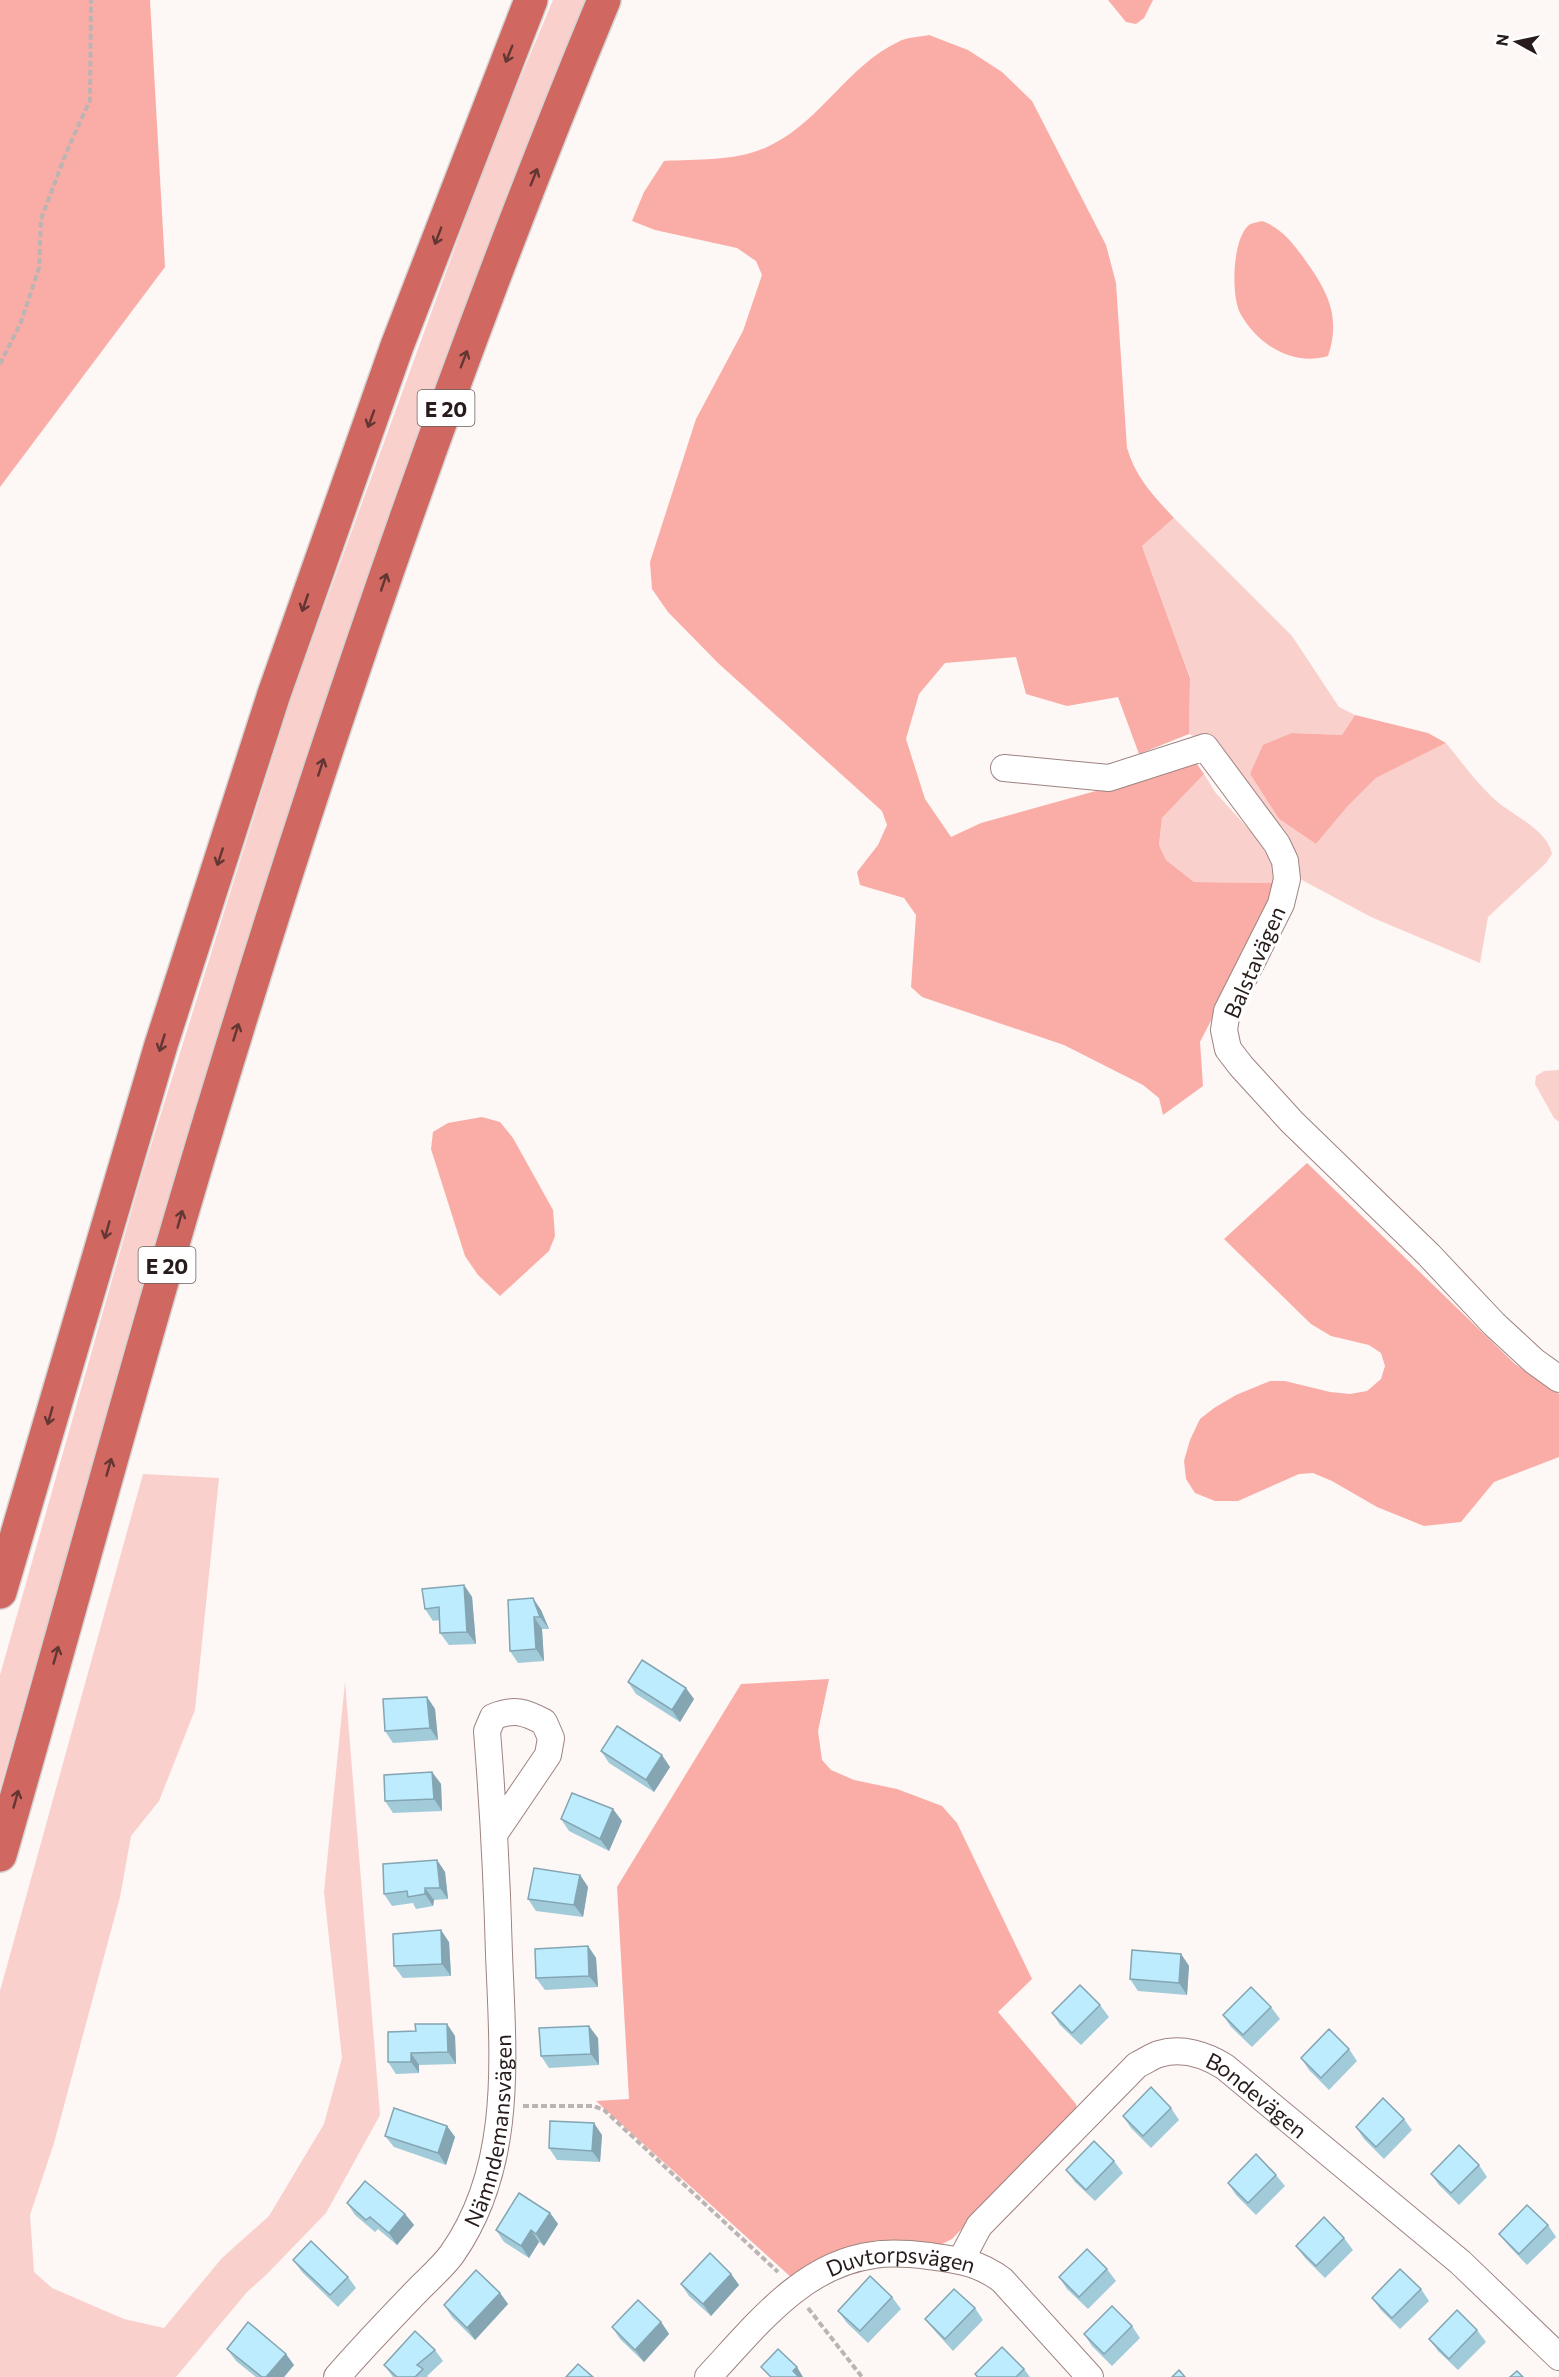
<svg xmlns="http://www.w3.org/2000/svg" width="1559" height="2377" font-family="Commissioner,sans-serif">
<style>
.green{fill:#fad0cc}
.forest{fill:#faada6}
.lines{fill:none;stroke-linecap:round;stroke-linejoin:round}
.minor-casing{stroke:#9e8380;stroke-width:28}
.motorway-casing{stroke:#d4d2d1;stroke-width:36}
.path{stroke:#bbb4b3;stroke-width:4;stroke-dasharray:6 3;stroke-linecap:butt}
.minor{stroke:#fff;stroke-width:26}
.motorway{stroke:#d06760;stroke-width:33}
.wall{fill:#a2cbda}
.shaded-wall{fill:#84a5b1}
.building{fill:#bcecfd;stroke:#84a5b1;stroke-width:1.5}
.oneway{stroke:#623633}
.labels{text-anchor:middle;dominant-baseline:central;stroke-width:6;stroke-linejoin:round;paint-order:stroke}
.shield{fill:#fff;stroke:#68605f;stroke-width:1.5}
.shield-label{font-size:21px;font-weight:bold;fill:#271c1b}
.street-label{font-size:22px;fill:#271c1b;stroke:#fff}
</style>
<rect width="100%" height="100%" fill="#fdf7f6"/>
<g class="green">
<path d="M553,0H587L479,269L316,730L160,1228L0,1789V1675L142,1174L292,695L493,143Z"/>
<path d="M1174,518L1292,636L1339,707L1355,715L1342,735L1292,733L1250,774L1279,819L1316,844L1347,807L1376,778L1446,743C1461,761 1475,781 1492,797C1510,815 1547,828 1552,854L1546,863L1488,917L1480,963L1371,917L1302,880L1209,743L1189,734L1190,677L1142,546Z"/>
<path d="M1204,774L1215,792L1255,836L1276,869V883L1194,882L1166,860L1159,845L1162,818Z"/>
<path d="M1559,1070V1122L1554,1118L1535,1084L1536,1076L1544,1071Z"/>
<path d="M143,1474L219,1478L195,1710L159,1801L131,1836L120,1897L54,2143L30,2215L34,2272L52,2288L124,2319L164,2328L222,2258L269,2216L324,2124L342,2058L324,1892L345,1682L380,2115L326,2213L267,2274L247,2292L176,2377H0V1991Z"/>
</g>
<g class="forest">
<path d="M0,0H150L165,267L0,487Z"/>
<path d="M1108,0H1153L1144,18L1136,24L1126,22Z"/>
<path d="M929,35L968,50L1002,72L1032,101L1106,245L1116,283L1127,448C1136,478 1153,495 1174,518L1142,546L1190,678L1189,734L1139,754L1118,697L1067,706L1026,694L1016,657L945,663L919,694L906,739L925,799L951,837L981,823L1103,789L1194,760L1204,774L1162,818L1159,845L1166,860L1194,882L1276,883L1273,900L1200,1042L1203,1086L1163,1115L1159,1098L1143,1085L1064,1045L922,997L911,987L916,915L904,898L860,885L857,872L878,845L887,825L882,811L718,663L668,612L652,589L650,562L696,419L743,331L762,275L756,261L737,248L655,230L632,221L644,192L664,161C700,159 740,162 773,144C822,119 849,65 898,42C907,37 919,37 929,35Z"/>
<path d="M1262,221C1280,227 1292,242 1303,257C1326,289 1342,315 1328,356C1292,367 1257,344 1240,313C1231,295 1232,239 1249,225C1252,223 1258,222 1262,221Z"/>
<path d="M1355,715L1428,733L1446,743L1376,778L1347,807L1316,844L1279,819L1250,774L1263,745L1292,733L1342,735Z"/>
<path d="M482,1117L500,1122L513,1138L553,1210L555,1236L549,1251L500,1296L478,1275L465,1256L431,1149L433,1132L448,1123Z"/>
<path d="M1307,1163L1515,1364L1559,1394V1457L1494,1482L1461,1522L1424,1526L1377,1507L1332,1481L1313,1473L1299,1474L1238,1501H1215L1195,1493L1186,1479L1184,1461L1190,1440L1200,1419L1214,1408L1236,1395L1270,1381H1285L1330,1392L1350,1394L1367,1391L1381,1379L1385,1366L1381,1353L1369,1345L1331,1336L1311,1324L1224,1239Z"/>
<path d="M829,1679L818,1731L822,1760L831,1770L854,1780L897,1789L942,1806L957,1823L1032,1979L998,2012L1076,2104L1077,2111L952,2239L942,2244L792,2278L596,2101L629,2099L617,1887L741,1684Z"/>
</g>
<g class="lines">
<g class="minor-casing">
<g id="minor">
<path d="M1004,768L1109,778L1205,747L1277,844L1285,861L1287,879L1281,904L1227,1011L1224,1030L1228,1049L1241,1066L1292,1122L1429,1255L1494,1324L1534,1361L1559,1379"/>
<path id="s1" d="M961,2260L979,2226L1137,2065C1144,2062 1152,2056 1159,2054C1182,2047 1206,2055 1225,2067L1460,2262L1559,2357"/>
<path id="s2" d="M337,2377C362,2348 388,2321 414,2294C426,2281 442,2268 452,2254C514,2166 503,2056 499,1954C497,1880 493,1806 487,1731L493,1717C514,1708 525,1712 544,1722L551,1738L548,1755L495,1833"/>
<path id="s3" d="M708,2377C755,2327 802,2264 874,2255C892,2252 912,2254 929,2256C958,2260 978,2262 1002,2280L1090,2377"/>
</g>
</g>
<g class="motorway-casing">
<g id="motorway">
<path d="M0,1592L161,1045L274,694L397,346L531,0"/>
<path d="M0,1855C76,1591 146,1326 227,1063C337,704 460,347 604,0"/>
</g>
</g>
<g class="path">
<path d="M0,364L21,322L39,268L41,219L66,153L90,100L91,0"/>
<path d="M523,2106H593L604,2110L778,2272"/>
<path d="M808,2308L862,2377"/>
</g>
<use href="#minor" class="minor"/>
<use href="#motorway" class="motorway"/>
</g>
<g class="wall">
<path d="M464,1585L472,1597L476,1644L449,1645L440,1633V1620L433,1621L425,1609Z"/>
<path d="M508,1600L541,1610L549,1629H542L544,1661L518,1663L510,1651Z"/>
<path d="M628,1682L694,1699L680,1722L636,1694Z"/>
<path d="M427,1697L435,1709L438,1740L393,1743L385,1731Z"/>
<path d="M601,1751L670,1767L654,1792L609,1763Z"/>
<path d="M432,1772L441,1784L442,1811L393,1813L385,1801Z"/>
<path d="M561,1819L622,1821L609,1851L569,1831Z"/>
<path d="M437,1860L445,1872L448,1899L434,1900L433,1906L416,1909L413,1903L392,1906L384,1894Z"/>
<path d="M580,1875L588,1887L583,1917L536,1911L528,1899Z"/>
<path d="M449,1942L451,1976L403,1978L394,1966Z"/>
<path d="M588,1946L596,1958L598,1987L545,1990L536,1978Z"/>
<path d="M1181,1954L1189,1966L1187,1995L1138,1991L1130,1979Z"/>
<path d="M1100,2005L1109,2017L1081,2045L1060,2025L1052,2013Z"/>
<path d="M1271,2007L1280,2019L1252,2047L1231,2027L1223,2015Z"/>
<path d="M447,2024L455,2036L456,2064L419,2065V2073L396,2074L388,2062L416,2031Z"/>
<path d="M598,2038L599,2065L549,2068L541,2056Z"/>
<path d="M1349,2049L1357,2061L1329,2090L1309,2070L1301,2058Z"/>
<path d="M1171,2108L1179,2120L1151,2148L1131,2128L1123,2116Z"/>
<path d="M1404,2119L1412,2130L1384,2159L1364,2139L1356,2127Z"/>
<path d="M447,2126L455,2137L446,2165L394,2147L385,2136Z"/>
<path d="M602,2135L600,2162L557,2160L549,2148Z"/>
<path d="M1114,2161L1123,2173L1095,2201L1075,2182L1066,2170Z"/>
<path d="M1479,2165L1487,2177L1459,2205L1439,2185L1431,2174Z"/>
<path d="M1276,2175L1285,2186L1256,2215L1236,2195L1228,2183Z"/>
<path d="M347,2203L405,2214L414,2225L397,2245L378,2229L375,2232L355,2215Z"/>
<path d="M550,2213L558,2224L544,2246L539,2242L529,2258L504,2242L496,2230Z"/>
<path d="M1548,2225L1556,2237L1527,2265L1508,2245L1499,2234Z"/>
<path d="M1344,2238L1353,2250L1325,2278L1305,2258L1296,2246Z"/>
<path d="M293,2260L348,2277L356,2288L338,2307L302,2272Z"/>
<path d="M1107,2269L1116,2281L1088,2309L1067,2289L1059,2277Z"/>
<path d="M731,2274L739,2285L711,2316L689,2296L681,2284Z"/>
<path d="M1421,2289L1429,2301L1400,2329L1381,2310L1372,2298Z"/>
<path d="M500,2293L508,2304L475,2340L452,2317L444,2305Z"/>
<path d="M892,2297L901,2309L868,2343L847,2323L838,2311Z"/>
<path d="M975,2308L983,2320L953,2351L934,2330L925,2319Z"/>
<path d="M661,2322L669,2334L644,2362L620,2339L612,2327Z"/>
<path d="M1132,2326L1140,2338L1112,2366L1092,2346L1084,2334Z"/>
<path d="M1477,2330L1486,2342L1458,2370L1438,2351L1429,2339Z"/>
<path d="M227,2349L294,2365L284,2377H256L236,2361Z"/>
<path d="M435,2350L443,2361L427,2376L428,2377H393L384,2365Z"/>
<path d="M1024,2369L1030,2377H977L975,2374Z"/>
</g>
<g class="shaded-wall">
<path d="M464,1585L472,1597L476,1644L467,1632Z"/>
<path d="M533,1598L541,1610L549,1629L540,1617Z"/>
<path d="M534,1617L542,1629L544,1661L536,1649Z"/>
<path d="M686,1688L694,1699L680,1722L672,1710Z"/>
<path d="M427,1697L435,1709L438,1740L430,1728Z"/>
<path d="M662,1755L670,1767L654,1792L646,1780Z"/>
<path d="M432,1772L441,1784L442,1811L434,1799Z"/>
<path d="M613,1809L622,1821L609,1851L600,1839Z"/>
<path d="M437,1860L445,1872L448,1899L440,1888Z"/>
<path d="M580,1875L588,1887L583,1917L574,1905Z"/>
<path d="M425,1888L434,1900L433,1906L425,1894Z"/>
<path d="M441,1930L449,1942L451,1976L442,1964Z"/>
<path d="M588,1946L596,1958L598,1987L589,1976Z"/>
<path d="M1181,1954L1189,1966L1187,1995L1179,1983Z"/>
<path d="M447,2024L455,2036L456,2064L448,2052Z"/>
<path d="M589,2026L598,2038L599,2065L591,2054Z"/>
<path d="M411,2053L419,2065V2073L411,2062Z"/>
<path d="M594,2123L602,2135L600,2162L592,2151Z"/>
<path d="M447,2126L455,2137L446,2165L438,2153Z"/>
<path d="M550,2213L558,2224L544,2246L536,2234Z"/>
<path d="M405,2214L414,2225L397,2245L389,2233Z"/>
<path d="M531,2230L539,2242L529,2258L521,2246Z"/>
<path d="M731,2274L739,2285L711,2316L703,2304Z"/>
<path d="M500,2293L508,2304L475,2340L467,2328Z"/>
<path d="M661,2322L669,2334L644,2362L635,2350Z"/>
<path d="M286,2354L294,2365L284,2377H266Z"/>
<path d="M797,2367L803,2377H797L793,2371Z"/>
</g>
<g class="building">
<path d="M464,1585L467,1632L440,1633L439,1607L425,1609L422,1589Z"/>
<path d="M533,1598L540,1617H534L536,1649L510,1651L508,1600Z"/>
<path d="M642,1660L686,1688L672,1710L628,1682Z"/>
<path d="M427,1697L430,1728L385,1731L383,1699Z"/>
<path d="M617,1726L662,1755L646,1780L601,1751Z"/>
<path d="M432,1772L434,1799L385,1801L384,1775Z"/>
<path d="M572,1793L613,1809L600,1839L561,1819Z"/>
<path d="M437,1860L440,1888H425V1894L408,1897L407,1891L384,1894L383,1864Z"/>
<path d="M534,1868L580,1875L574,1905L528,1899Z"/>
<path d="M441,1930L442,1964L394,1966L393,1934Z"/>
<path d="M588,1946L589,1976L536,1978L535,1949Z"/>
<path d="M1132,1950L1181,1954L1179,1983L1130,1979Z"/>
<path d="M1080,1985L1100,2005L1072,2033L1052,2013Z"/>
<path d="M1251,1987L1271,2007L1243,2035L1223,2015Z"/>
<path d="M415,2024H447L448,2052L411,2053V2062H388V2032L416,2031Z"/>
<path d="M589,2026L591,2054L541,2056L539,2028Z"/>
<path d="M1329,2029L1349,2049L1321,2078L1301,2058Z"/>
<path d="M1151,2087L1171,2108L1143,2136L1123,2116Z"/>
<path d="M1383,2098L1404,2119L1376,2147L1356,2127Z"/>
<path d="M394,2108L447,2126L438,2153L385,2136Z"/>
<path d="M550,2121L594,2123L592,2151L549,2148Z"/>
<path d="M1094,2141L1114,2161L1086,2190L1066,2170Z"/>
<path d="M1459,2145L1479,2165L1451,2193L1431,2174Z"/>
<path d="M1256,2154L1276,2175L1248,2203L1228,2183Z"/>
<path d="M365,2181L405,2214L389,2233L370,2217L366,2220L347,2203Z"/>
<path d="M519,2193L550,2213L536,2234L531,2230L521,2246L496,2230Z"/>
<path d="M1527,2205L1548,2225L1519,2254L1499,2234Z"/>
<path d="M1324,2217L1344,2238L1316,2266L1296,2246Z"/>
<path d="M311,2241L348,2277L330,2295L293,2260Z"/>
<path d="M1087,2249L1107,2269L1079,2297L1059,2277Z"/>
<path d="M710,2253L731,2274L703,2304L681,2284Z"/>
<path d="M1400,2269L1421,2289L1392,2318L1372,2298Z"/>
<path d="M476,2270L500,2293L467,2328L444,2305Z"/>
<path d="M870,2276L892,2297L860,2331L838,2311Z"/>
<path d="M954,2289L975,2308L945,2339L925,2319Z"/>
<path d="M638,2300L661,2322L635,2350L612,2327Z"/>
<path d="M1112,2306L1132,2326L1104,2354L1084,2334Z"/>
<path d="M1457,2310L1477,2330L1449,2359L1429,2339Z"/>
<path d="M248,2322L286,2354L266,2377H262L227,2349Z"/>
<path d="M415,2331L435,2350L417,2365L423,2369L415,2377H397L384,2365Z"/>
<path d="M1002,2347L1024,2369L1016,2377H978L975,2374Z"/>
<path d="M778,2349L797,2367L793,2371L799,2377H771L761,2367Z"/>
<path d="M578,2364L593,2377H566Z"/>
<path d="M1179,2370L1185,2377H1172Z"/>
<path d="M1517,2371L1523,2377H1510Z"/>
</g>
<defs><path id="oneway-shaft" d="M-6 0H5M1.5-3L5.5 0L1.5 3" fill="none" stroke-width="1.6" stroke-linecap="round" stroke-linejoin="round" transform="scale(1.5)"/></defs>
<g class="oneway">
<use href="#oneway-shaft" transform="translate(509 54) rotate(112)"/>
<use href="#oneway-shaft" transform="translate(534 177) rotate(-68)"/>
<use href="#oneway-shaft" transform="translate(438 236) rotate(111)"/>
<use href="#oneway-shaft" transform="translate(464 359) rotate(-69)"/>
<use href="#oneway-shaft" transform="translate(371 419) rotate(110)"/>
<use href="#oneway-shaft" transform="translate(384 582) rotate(-71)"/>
<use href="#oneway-shaft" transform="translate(305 603) rotate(109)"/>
<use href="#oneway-shaft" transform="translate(321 767) rotate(-72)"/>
<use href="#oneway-shaft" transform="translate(220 857) rotate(108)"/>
<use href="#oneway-shaft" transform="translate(236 1032) rotate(-73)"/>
<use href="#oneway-shaft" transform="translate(162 1043) rotate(107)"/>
<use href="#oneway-shaft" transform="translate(180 1219) rotate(-74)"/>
<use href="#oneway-shaft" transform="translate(107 1230) rotate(106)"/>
<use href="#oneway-shaft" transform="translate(50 1416) rotate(106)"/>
<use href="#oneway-shaft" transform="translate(109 1467) rotate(-74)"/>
<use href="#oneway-shaft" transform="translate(56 1655) rotate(-74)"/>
<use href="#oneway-shaft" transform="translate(16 1799) rotate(-74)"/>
</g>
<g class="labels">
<g class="shield">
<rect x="417.5" y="390" width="57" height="36" rx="4.5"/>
<rect x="138.5" y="1247" width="57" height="36" rx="4.5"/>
</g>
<g class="shield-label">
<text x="446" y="408">E 20</text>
<text x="167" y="1265">E 20</text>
</g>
<g class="street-label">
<text transform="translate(1254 962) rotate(-66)">Balstavägen</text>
<text stroke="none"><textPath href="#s1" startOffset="400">Bondevägen</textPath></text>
<text stroke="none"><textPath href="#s2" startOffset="300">Nämndemansvägen</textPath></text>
<text stroke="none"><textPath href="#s3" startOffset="237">Duvtorpsvägen</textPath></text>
</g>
</g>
<g transform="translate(1517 42) rotate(278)" stroke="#ffffff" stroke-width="4.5" paint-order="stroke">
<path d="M0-4.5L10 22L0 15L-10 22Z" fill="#271c1b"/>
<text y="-9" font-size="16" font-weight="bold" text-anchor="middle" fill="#271c1b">N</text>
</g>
</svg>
